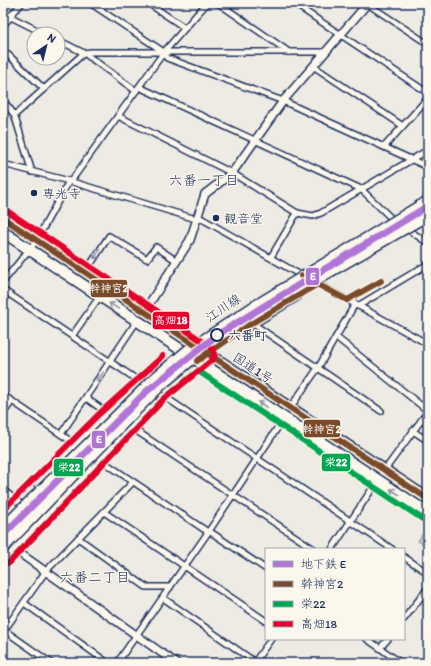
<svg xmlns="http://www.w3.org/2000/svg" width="431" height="666" font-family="Itim,'Klee One',sans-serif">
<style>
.green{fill:#cecfcf;stroke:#747f96}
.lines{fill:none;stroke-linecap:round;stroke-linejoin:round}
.street-casing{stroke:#1b2f5e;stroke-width:8}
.secondary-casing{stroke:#1b2f5e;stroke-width:10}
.primary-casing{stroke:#1b2f5e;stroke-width:11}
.highway-casing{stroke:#1b2f5e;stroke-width:13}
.street{stroke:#fbf7ec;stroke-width:5}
.secondary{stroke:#fbf7ec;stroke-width:7}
.primary{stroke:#fbf7ec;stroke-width:8}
.highway{stroke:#fbf7ec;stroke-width:10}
.highway-bridge-casing{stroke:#1b2f5e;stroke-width:13;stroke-linecap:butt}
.highway-bridge{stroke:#fbf7ec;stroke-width:10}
.bus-1-casing{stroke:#fbf7ec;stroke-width:9}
.bus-2-casing{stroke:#fbf7ec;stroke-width:9}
.bus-3-casing{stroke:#fbf7ec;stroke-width:9}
.bus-1{stroke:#7a4b2a;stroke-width:6}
.bus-2{stroke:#00a651;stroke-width:6}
.bus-3{stroke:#e4002b;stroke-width:6}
.metro-1-casing{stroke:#fbf7ec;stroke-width:10}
.metro-1{stroke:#b074d6;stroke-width:7}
.oneway{stroke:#8b93a5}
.poi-dot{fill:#1b2f5e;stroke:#fbf7ec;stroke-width:1.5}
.stop-dot{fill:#fbf7ec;stroke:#1b2f5e;stroke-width:2}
.labels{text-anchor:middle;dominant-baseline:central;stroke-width:3;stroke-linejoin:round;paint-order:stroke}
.poi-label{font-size:13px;fill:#1b2f5e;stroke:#fbf7ec;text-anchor:start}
.street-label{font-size:13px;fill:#1b2f5e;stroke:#fbf7ec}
.stop-label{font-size:13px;font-weight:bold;fill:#1b2f5e;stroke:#fbf7ec;text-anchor:start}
.neighbourhood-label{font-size:14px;fill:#1b2f5e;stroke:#fbf7ec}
.line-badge{stroke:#fbf7ec;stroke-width:1.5}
.badge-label{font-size:11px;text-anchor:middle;font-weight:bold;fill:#fff}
</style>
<rect width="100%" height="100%" fill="#eeebe4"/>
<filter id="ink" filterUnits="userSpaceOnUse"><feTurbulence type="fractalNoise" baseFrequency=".025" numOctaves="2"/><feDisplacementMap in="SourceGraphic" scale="8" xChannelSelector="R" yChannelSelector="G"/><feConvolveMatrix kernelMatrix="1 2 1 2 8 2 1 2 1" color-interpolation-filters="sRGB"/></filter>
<g filter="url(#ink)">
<path class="green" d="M428,526V547L418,541Z"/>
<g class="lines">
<g class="street-casing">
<g id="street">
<path d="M90,3L164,52L167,58L283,101L428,167"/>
<path d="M148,3L185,28"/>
<path d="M218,3L289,52"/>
<path d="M293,3L428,93"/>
<path d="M366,3L428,44"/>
<path d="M3,13L45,34"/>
<path d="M10,16L22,3"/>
<path d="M3,25L11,17"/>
<path d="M58,40L84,53L136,91"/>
<path d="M3,50L44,89"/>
<path d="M313,66L403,126"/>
<path d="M139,87L361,189L392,219"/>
<path d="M3,100L13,113L16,114L84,53L91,52H325"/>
<path d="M14,114L32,172"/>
<path d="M118,116L232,173L297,213L313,216L321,213L428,150"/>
<path d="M384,147L428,98"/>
<path d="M3,164L69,181L196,219"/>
<path d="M71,181L164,52L207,3"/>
<path d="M197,216L304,277"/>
<path d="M410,231L428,243"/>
<path d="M271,257L297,213"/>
<path d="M85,273L109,236L147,259L156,247L177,261"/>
<path d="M313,281L428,344"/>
<path d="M3,282L36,241L69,181"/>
<path d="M3,290L142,383"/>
<path d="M358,306L428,264"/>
<path d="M252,323L381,411"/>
<path d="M72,336L100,296"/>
<path d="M336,337L428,411L384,471"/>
<path d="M159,393L392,549"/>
<path d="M3,395L78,446"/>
<path d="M86,398L110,415"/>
<path d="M290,408L318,368L355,304"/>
<path d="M3,414L12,401"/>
<path d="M129,426L314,549"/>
<path d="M413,431L428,441"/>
<path d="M61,434L137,321"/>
<path d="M98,458L208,532"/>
<path d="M3,490L21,504"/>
<path d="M104,512L266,621"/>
<path d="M209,531L266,569"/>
<path d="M78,538L146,587H170"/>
<path d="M332,549L378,480"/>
<path d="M404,557L428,573"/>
<path d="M163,598L255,662"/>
<path d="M24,603L108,663"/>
<path d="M404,619L428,588"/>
<path d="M4,630L51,663"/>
<path d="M3,632L46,571L133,482"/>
<path d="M367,639L401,663"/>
<path d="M380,648L388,639"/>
<path d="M120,659L126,663"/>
<path d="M117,663L209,531L284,418"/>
<path d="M254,663L271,639"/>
</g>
</g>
<g class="secondary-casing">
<g id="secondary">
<path d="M144,312L190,240L205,194L232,173L283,101L368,3"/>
<path d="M8,545L176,663"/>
</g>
</g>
<g class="primary-casing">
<g id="primary">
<path d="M244,329L297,296"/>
<path d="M39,486L91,432L152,375"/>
<path d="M3,557L152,401"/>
</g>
</g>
<g class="highway-casing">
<g id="highway">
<path d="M3,218L428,499"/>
<path d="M3,232L428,513"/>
<path d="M372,242L428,208"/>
<path d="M3,538L93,449"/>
</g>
</g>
<use href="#street" class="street"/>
<use href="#secondary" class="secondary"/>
<use href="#primary" class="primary"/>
<use href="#highway" class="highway"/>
<g class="highway-bridge-casing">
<g id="highway-bridge">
<path d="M3,528L155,378L187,351L255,306L428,201"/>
<path d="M3,548L135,411L161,385L191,360L260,312L428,215"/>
</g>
</g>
<use href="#highway-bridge" class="highway-bridge"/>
<g class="bus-1-casing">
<g id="bus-1">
<path d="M3,218L428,499"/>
<path d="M302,276L347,300"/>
<path d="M347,300L381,281"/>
<path d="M197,361L252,323L318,284"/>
</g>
</g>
<g class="bus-2-casing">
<g id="bus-2">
<path d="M9,527L110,426L173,368"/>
<path d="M9,563L164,399L198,371L424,520"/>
</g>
</g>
<g class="bus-3-casing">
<g id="bus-3">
<path d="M7,211L211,347L215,354L212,360L164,399L9,563"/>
<path d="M3,510L99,414L163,356"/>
</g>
</g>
<use href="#bus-1" class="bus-1"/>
<use href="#bus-2" class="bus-2"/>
<use href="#bus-3" class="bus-3"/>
<g class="metro-1-casing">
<path id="metro-1" d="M3,535L147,391L217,335L428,206"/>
</g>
<use href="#metro-1" class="metro-1"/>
</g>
<defs><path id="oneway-shaft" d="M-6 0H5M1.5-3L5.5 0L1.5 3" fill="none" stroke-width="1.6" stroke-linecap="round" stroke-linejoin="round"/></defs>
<g class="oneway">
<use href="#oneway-shaft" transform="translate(97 254) rotate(122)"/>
<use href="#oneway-shaft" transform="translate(114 306) rotate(-146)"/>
<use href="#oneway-shaft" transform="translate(100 377) rotate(124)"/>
<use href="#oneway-shaft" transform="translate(263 405) rotate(-147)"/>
<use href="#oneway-shaft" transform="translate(395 492) rotate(-147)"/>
</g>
</g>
<g class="poi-dot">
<circle cx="34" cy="193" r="4"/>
<circle cx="216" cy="218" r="4"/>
</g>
<circle class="stop-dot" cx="217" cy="335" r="6"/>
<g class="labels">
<g class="poi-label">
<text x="42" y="193">専光寺</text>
<text x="224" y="218">観音堂</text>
</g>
<g class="street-label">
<text transform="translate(223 308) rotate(-34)">江川線</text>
<text transform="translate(253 368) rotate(33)">国道1号</text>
</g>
<g class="stop-label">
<text x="228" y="335">六番町</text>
</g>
<g class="neighbourhood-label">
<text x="204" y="180">六番一丁目</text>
<text x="95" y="577">六番二丁目</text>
</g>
</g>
<g class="line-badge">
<rect x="305" y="267" width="15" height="19" rx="4" fill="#b074d6"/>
<rect x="90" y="279" width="38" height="19" rx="4" fill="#7a4b2a"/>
<rect x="152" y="311" width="38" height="19" rx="4" fill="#e4002b"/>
<rect x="303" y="419" width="38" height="19" rx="4" fill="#7a4b2a"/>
<rect x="91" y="430" width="15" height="19" rx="4" fill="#b074d6"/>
<rect x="321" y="453" width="30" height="19" rx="4" fill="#00a651"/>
<rect x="53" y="458" width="31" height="19" rx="4" fill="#00a651"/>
</g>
<g class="badge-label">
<text x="313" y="280">E</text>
<text x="109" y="292">幹神宮2</text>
<text x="171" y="324">高畑18</text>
<text x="322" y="433">幹神宮2</text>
<text x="99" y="443">E</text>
<text x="336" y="466">栄22</text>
<text x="69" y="471">栄22</text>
</g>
<rect width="431" height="666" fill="none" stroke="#fbf7ec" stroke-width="16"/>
<rect x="8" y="8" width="415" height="650" fill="none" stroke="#1b2f5e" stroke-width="1.5" filter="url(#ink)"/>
<rect x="265" y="548" width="140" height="92" fill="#fbf7ec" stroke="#a1a7b3"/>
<rect x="273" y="561" width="20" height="6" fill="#b074d6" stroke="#a1a7b3"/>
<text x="301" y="568" font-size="12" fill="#1b2f5e">地下鉄 E</text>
<rect x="273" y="581" width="20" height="6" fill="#7a4b2a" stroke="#a1a7b3"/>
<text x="301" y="588" font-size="12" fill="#1b2f5e">幹神宮2</text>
<rect x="273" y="601" width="20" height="6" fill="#00a651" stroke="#a1a7b3"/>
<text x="301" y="608" font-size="12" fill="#1b2f5e">栄22</text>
<rect x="273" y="621" width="20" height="6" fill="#e4002b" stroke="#a1a7b3"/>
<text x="301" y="628" font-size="12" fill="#1b2f5e">高畑18</text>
<g transform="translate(46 46) rotate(35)"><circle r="19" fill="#fbf7ec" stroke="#a1a7b3"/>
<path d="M0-3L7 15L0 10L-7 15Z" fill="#1b2f5e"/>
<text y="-6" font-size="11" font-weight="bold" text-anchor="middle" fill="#1b2f5e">N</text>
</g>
</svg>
